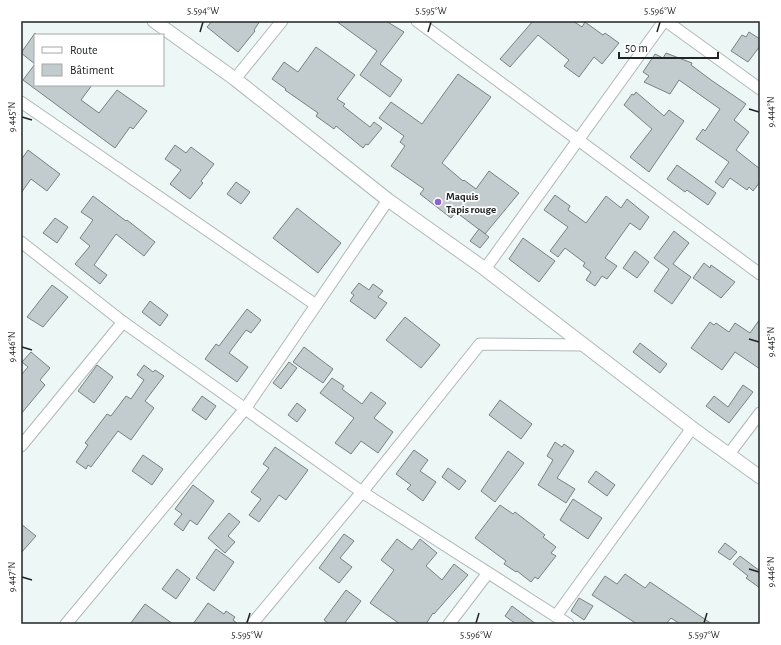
<svg xmlns="http://www.w3.org/2000/svg" width="781" height="645" font-family="'Alegreya Sans',sans-serif">
<style>
.building{fill:#c2cbcd;stroke:#798283}
.lines{fill:none;stroke-linecap:round;stroke-linejoin:round}
.minor-casing{stroke:#b0b9b8;stroke-width:13}
.tertiary-casing{stroke:#b0b9b8;stroke-width:15}
.minor{stroke:#fff;stroke-width:11}
.tertiary{stroke:#fff;stroke-width:13}
.ticks{fill:none;stroke:#212424;stroke-width:1.5}
.poi-dot{fill:#8c60da;stroke:#fff;stroke-width:1.5}
.labels{text-anchor:middle;dominant-baseline:central;stroke-width:3.5;stroke-linejoin:round;paint-order:stroke}
.poi-label{font-size:11px;font-weight:bold;fill:#212424;stroke:#fff;text-anchor:start}
.neatline{fill:none;stroke:#212424;stroke-width:1.5}
.ticks-label{font-size:10px;text-anchor:middle;fill:#212424}
</style>
<rect width="100%" height="100%" fill="#edf7f6"/>
<g class="building">
<path d="M212,21H260L254,30L255,31L238,52L207,27Z"/>
<path d="M336,21H386L404,32L380,64L402,80L390,97L360,75L377,51Z"/>
<path d="M533,21H573L582,27L585,22L603,35L605,33L619,43L602,64L594,57L579,77L564,66L569,60L538,35L510,67L500,59Z"/>
<path d="M749,32L760,39V46L748,62L731,51L742,35L746,37Z"/>
<path d="M35,33V64L21,53Z"/>
<path d="M316,47L355,75L337,99L345,104L343,106L370,127L374,122L382,128L368,145L366,144L363,148L336,126L334,129L316,116L318,113L285,90L286,89L272,79L284,62L298,72Z"/>
<path d="M666,53L692,63L691,65L711,80L746,104L734,120L749,132L736,150L760,169V182L753,191L749,187L747,190L730,178L723,188L715,182L729,162L696,139L703,129L705,131L720,109L679,80L670,94L644,82L649,76L643,72L655,54L663,58Z"/>
<path d="M35,64V85H92L81,100L99,113L117,90L147,111L133,129L130,127L115,148L23,80Z"/>
<path d="M458,74L491,97L442,163L463,181L464,180L476,189L489,171L519,193L485,234L456,212L451,218L420,194L424,189L391,166L405,146L400,142L404,136L379,118L391,102L422,124Z"/>
<path d="M636,92L664,116L669,110L684,121L649,172L630,157L652,129L624,105L632,94L634,95Z"/>
<path d="M175,145L186,153L191,147L214,164L201,181L203,183L190,199L170,184L181,170L165,159Z"/>
<path d="M28,150L60,174L47,191L31,179L21,193V160Z"/>
<path d="M677,165L716,193L708,205L687,190L685,192L667,179Z"/>
<path d="M236,182L250,192L241,204L227,194Z"/>
<path d="M555,195L570,206L568,210L586,223L606,196L621,208L627,199L649,217L640,230L630,223L605,258L617,266L607,279L602,276L595,286L586,280L591,272L583,266L585,263L565,248L558,257L550,251L568,227L544,210Z"/>
<path d="M93,196L126,221L127,220L155,242L144,256L116,234L94,265L107,275L100,284L75,264L90,246L80,238L93,220L81,212Z"/>
<path d="M297,208L341,243L318,273L273,238Z"/>
<path d="M55,218L68,227L57,243L43,233Z"/>
<path d="M479,229L489,237L480,248L470,241Z"/>
<path d="M674,231L689,243L673,264L691,277L672,304L654,291L669,269L654,258Z"/>
<path d="M523,238L555,261L539,282L509,259Z"/>
<path d="M635,251L649,262L637,278L623,268Z"/>
<path d="M704,263L710,268L711,265L735,282L721,298L693,278Z"/>
<path d="M359,283L369,290L373,284L383,291L378,297L387,303L375,319L350,301L354,295L351,293Z"/>
<path d="M52,285L68,297L43,327L27,317Z"/>
<path d="M150,301L168,315L160,326L142,312Z"/>
<path d="M247,309L261,320L251,333L246,330L229,353L248,367L237,382L205,359L216,344L219,346Z"/>
<path d="M405,317L440,345L421,368L386,340Z"/>
<path d="M760,319V369L735,352L722,370L691,348L710,322L714,325L716,323L729,332L735,323L750,333Z"/>
<path d="M640,343L667,364L660,373L633,352Z"/>
<path d="M304,347L333,369L323,383L293,362Z"/>
<path d="M31,352L50,368L40,380L45,385L21,414V375L28,367L22,362Z"/>
<path d="M289,362L297,368L281,389L273,383Z"/>
<path d="M97,365L113,377L94,403L78,391Z"/>
<path d="M144,365L153,372L155,370L164,376L145,401L154,408L131,440L118,431L91,467L88,465L86,469L76,462L88,445L85,443L107,414L111,416L126,396L131,399L144,380L137,375Z"/>
<path d="M332,378L344,386L342,389L362,404L371,392L386,403L374,418L393,432L378,453L361,441L351,454L335,443L354,418L320,393Z"/>
<path d="M743,385L753,392L729,423L706,406L714,396L728,407Z"/>
<path d="M202,396L216,406L206,420L192,410Z"/>
<path d="M500,400L532,424L521,439L489,415Z"/>
<path d="M297,403L306,410L297,422L288,415Z"/>
<path d="M555,442L562,447L564,444L574,451L557,478L575,489L566,503L538,485L553,460L547,456Z"/>
<path d="M275,447L308,470L286,500L279,495L259,522L249,515L261,499L251,492L269,468L263,464Z"/>
<path d="M414,450L428,460L420,471L436,482L423,501L407,489L411,485L396,474Z"/>
<path d="M508,451L524,463L495,502L481,491Z"/>
<path d="M143,455L163,469L152,485L132,471Z"/>
<path d="M448,468L466,481L459,490L442,477Z"/>
<path d="M596,471L615,485L607,496L588,482Z"/>
<path d="M193,485L214,501L197,525L190,520L183,531L174,524L182,514L175,509Z"/>
<path d="M573,499L602,518L588,539L560,520Z"/>
<path d="M500,505L513,514L515,512L545,535L543,537L556,547L551,553L556,556L538,579L535,577L531,582L517,571L516,572L504,564L506,561L475,538Z"/>
<path d="M229,513L240,522L228,536L235,542L225,553L208,538Z"/>
<path d="M21,524L36,536L21,553Z"/>
<path d="M344,534L354,541L340,558L352,567L339,583L319,568Z"/>
<path d="M397,539L412,550L420,539L437,553L426,566L442,580L454,564L468,575L434,614L433,613L426,624H400L370,603L394,570L381,560Z"/>
<path d="M725,543L737,552L730,560L718,552Z"/>
<path d="M216,549L234,562L214,591L196,578Z"/>
<path d="M740,556L760,571V588L746,578L748,576L733,564Z"/>
<path d="M177,569L190,579L176,599L162,589Z"/>
<path d="M625,574L645,588L650,582L712,624H680L671,618L666,624H637L592,595L605,576L617,584Z"/>
<path d="M346,590L361,601L344,624H329L324,620Z"/>
<path d="M579,598L593,606L584,620L571,611Z"/>
<path d="M208,603L224,614L226,611L235,617L233,620L238,624H193Z"/>
<path d="M145,604L173,624H130Z"/>
<path d="M512,606L536,624H516L505,616Z"/>
</g>
<g class="lines">
<g class="minor-casing">
<g id="minor">
<path d="M417,21L760,274"/>
<path d="M666,21L760,89"/>
<path d="M235,79L282,21"/>
<path d="M21,102L316,305"/>
<path d="M21,242L123,322L362,492L568,624"/>
<path d="M485,269L664,21"/>
<path d="M21,446L123,322"/>
<path d="M729,454L760,413"/>
<path d="M556,616L692,428"/>
<path d="M66,624L245,409L388,200"/>
<path d="M252,624L362,492L480,344L583,345"/>
<path d="M449,624L488,573"/>
</g>
</g>
<g class="tertiary-casing">
<path id="tertiary" d="M154,21L235,79L388,200L485,269L692,428L760,477"/>
</g>
<use href="#minor" class="minor"/>
<use href="#tertiary" class="tertiary"/>
</g>
<path class="ticks" d="M200,32L203,22M428,32L431,22M657,32L660,22M749,109L759,112M22,117L32,120M749,339L759,342M22,347L32,350M749,569L759,572M22,577L32,580M247,623L250,613M476,623L479,613M704,623L707,613"/>
<circle class="poi-dot" cx="438" cy="202" r="4"/>
<g class="labels">
<g class="poi-label">
<text x="446" y="196">Maquis<tspan x="446" dy="13">Tapis rouge</tspan></text>
</g>
</g>
<rect width="781" height="645" fill="none" stroke="#ffffff" stroke-width="44"/>
<rect x="34" y="34" width="130" height="52" fill="#ffffff" stroke="#a6a7a7"/>
<rect x="42" y="47" width="20" height="6" fill="#ffffff" stroke="#a6a7a7"/>
<text x="70" y="54" font-size="12" fill="#212424">Route</text>
<rect x="42" y="64" width="20" height="12" fill="#c2cbcd" stroke="#a6a7a7"/>
<text x="70" y="74" font-size="12" fill="#212424">Bâtiment</text>
<path d="M619 52v6h99v-6" fill="none" stroke="#212424" stroke-width="2"/>
<text x="625" y="52" font-size="12" fill="#212424" stroke="#ffffff" stroke-width="3" paint-order="stroke">50 m</text>
<rect x="22" y="22" width="737" height="601" class="neatline"/>
<g class="ticks-label">
<text x="203" y="14">5.594°W</text>
<text x="431" y="14">5.595°W</text>
<text x="660" y="14">5.596°W</text>
<text transform="translate(770 112) rotate(-90)" y="4">9.444°N</text>
<text transform="translate(11 117) rotate(-90)" y="4">9.445°N</text>
<text transform="translate(770 342) rotate(-90)" y="4">9.445°N</text>
<text transform="translate(11 347) rotate(-90)" y="4">9.446°N</text>
<text transform="translate(770 572) rotate(-90)" y="4">9.446°N</text>
<text transform="translate(11 577) rotate(-90)" y="4">9.447°N</text>
<text x="247" y="638">5.595°W</text>
<text x="476" y="638">5.596°W</text>
<text x="704" y="638">5.597°W</text>
</g>
</svg>
